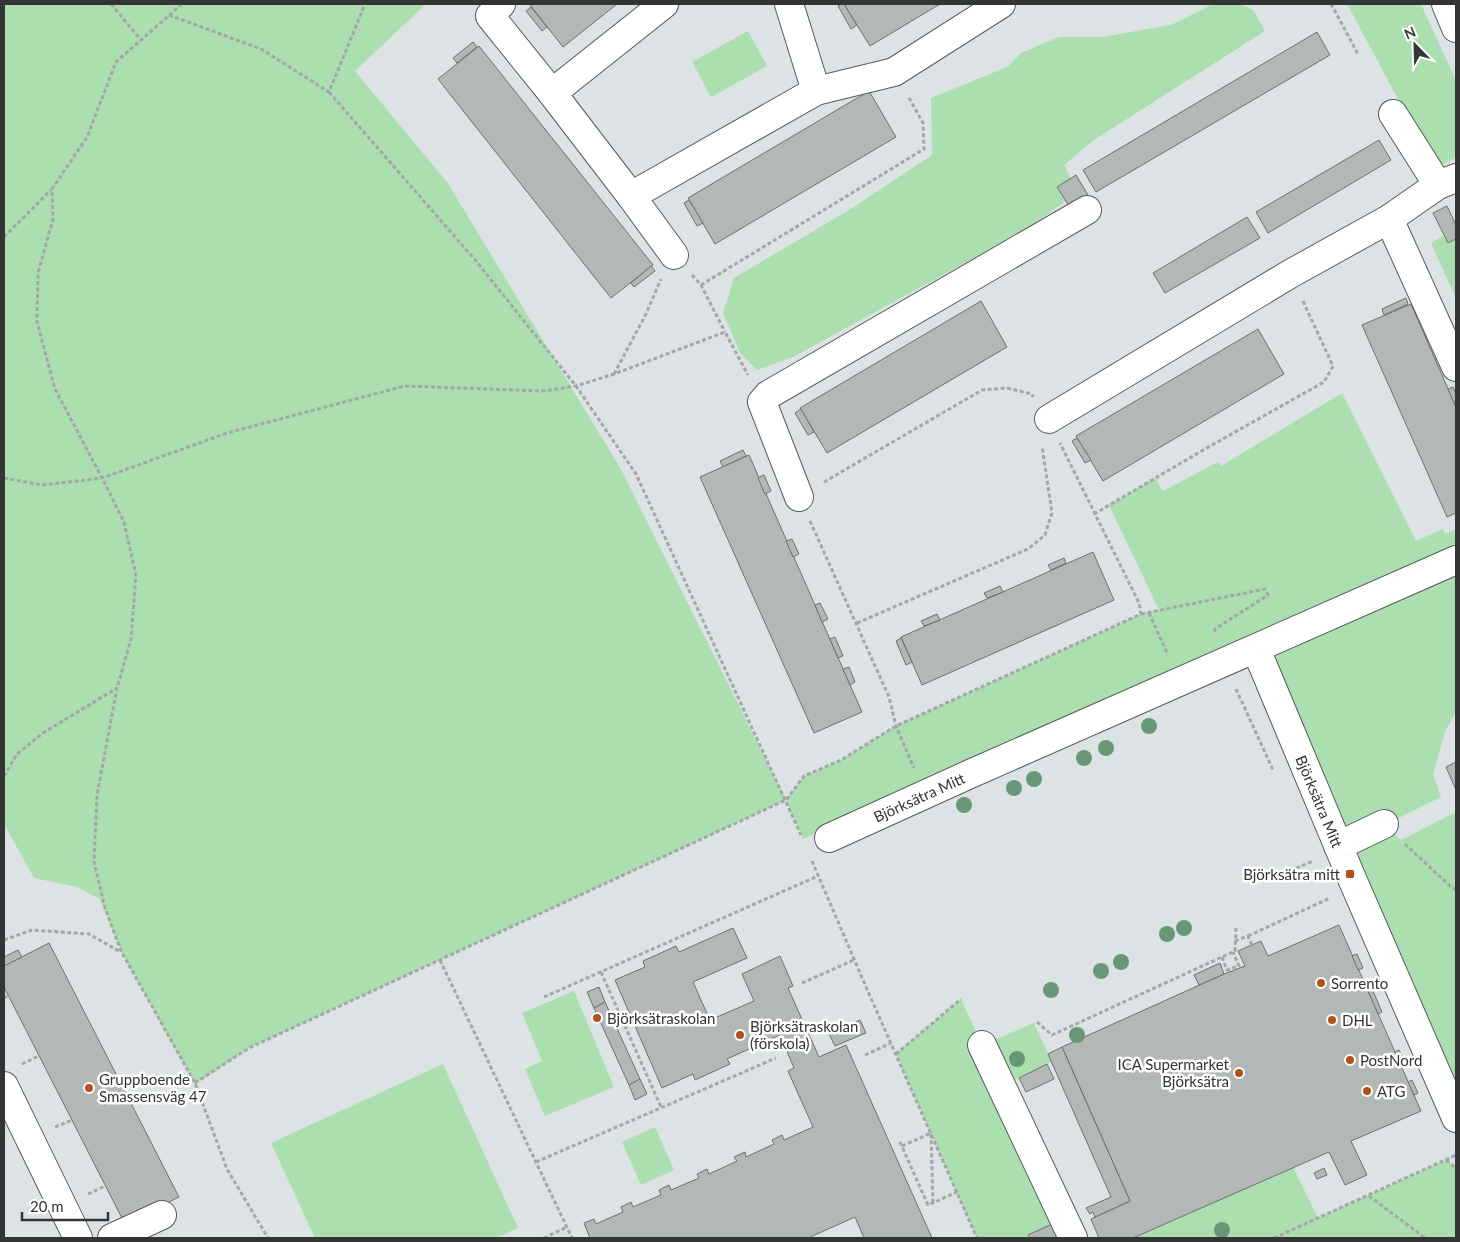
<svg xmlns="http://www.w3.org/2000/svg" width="1460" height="1242" font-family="Lato,sans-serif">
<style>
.green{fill:#abdfb0}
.building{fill:#b3b8b7;stroke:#6c7170}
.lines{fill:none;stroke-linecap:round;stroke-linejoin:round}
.minor-casing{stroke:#565a5c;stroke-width:30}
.path{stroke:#a3a7a8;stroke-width:3;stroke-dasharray:4 2.5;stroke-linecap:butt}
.minor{stroke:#fff;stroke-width:28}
.tree{fill:#689778}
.poi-dot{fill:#b4501d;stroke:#fff;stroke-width:2}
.labels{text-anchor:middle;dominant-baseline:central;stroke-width:5;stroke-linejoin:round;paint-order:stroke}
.street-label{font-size:15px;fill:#333535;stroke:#fff}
.poi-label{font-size:15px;fill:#333535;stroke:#fff;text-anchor:start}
</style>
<rect width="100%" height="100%" fill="#dde3e4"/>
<g class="green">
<path d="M4,4H426L355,71L447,182L622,471L786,800L804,776L841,760L896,726L1141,614L1159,610L1109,505L1155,478L1163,491L1218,462L1221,466L1342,393L1416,541L1443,529L1445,534L1456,529V549L803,839L786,800L249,1048L195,1084L121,951L100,899L77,887L34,878L4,824Z"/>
<path d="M1213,4H1240L1253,10L1265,31L1094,140L1064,165L1078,193L1018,234L793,357L757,370L740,353L723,313L734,278L849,210L932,155L931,98L1007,67L1021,53L1059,37H1102L1171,25Z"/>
<path d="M1347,4H1421L1456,81V158L1435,168Z"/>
<path d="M748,31L767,66L711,97L692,62Z"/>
<path d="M1456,229V298L1431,243Z"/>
<path d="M1456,560V712L1445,732L1433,774L1441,797L1385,825L1401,840L1456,812V1118L1256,649Z"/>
<path d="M574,991L614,1087L545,1116L525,1069L542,1061L522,1013Z"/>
<path d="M961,999L982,1045L1034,1023L1052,1062L1002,1086L1073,1238H977L896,1054Z"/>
<path d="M443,1064L518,1228L496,1238H315L271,1143Z"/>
<path d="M655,1127L674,1170L641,1185L622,1142Z"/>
<path d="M1446,1160L1456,1168V1238H1133L1293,1167L1318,1218Z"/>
</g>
<g class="building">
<path d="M532,4H617L563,47L530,5Z"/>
<path d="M842,4H844L857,25L851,29L838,6Z"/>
<path d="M844,4H940L870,46Z"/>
<path d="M531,7L547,27L542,31L526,11Z"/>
<path d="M1317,32L1330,55L1096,192L1083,170Z"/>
<path d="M473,42L477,47L457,63L453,58Z"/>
<path d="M479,46L653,265L611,298L438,79Z"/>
<path d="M869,91L896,137L715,244L688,198Z"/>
<path d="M1379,140L1391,160L1268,233L1256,212Z"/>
<path d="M1076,175L1088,195L1069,206L1057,187Z"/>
<path d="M689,200L703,223L697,226L684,203Z"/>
<path d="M1447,206L1456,225V239L1448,243L1433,213Z"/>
<path d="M1247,217L1260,238L1165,293L1153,273Z"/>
<path d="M651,266L655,271L634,287L631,283Z"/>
<path d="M1406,298L1408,304L1384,315L1382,309Z"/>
<path d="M981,301L1007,347L827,453L800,408Z"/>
<path d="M1411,304L1456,407V513L1447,517L1362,325Z"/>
<path d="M1258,329L1284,374L1103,481L1076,436Z"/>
<path d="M1453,387L1456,394L1455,405L1448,389Z"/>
<path d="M801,409L814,432L808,435L795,413Z"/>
<path d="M1077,438L1091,460L1085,463L1072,441Z"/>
<path d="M743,450L746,456L723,467L720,461Z"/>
<path d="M749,455L862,712L814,733L700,477Z"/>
<path d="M764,475L771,491L765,494L758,478Z"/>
<path d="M792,539L799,554L793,557L786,541Z"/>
<path d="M1093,552L1114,600L922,685L901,637Z"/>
<path d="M1064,558L1066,563L1051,570L1048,565Z"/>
<path d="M1000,586L1003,592L987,598L984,593Z"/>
<path d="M820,603L828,619L822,622L815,605Z"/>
<path d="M937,614L940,620L924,626L921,621Z"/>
<path d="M835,637L843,656L838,658L830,639Z"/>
<path d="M901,638L912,662L906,665L896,641Z"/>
<path d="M849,667L855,682L850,685L843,669Z"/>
<path d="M1456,762V790L1446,767Z"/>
<path d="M1339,925L1421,1111L1351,1141L1367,1175L1345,1185L1329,1152L1133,1238H1099L1091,1219L1130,1201L1062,1047L1224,974L1245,966L1238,951L1261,941L1268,956Z"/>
<path d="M733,928L747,958L693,982L710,1020L754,1001L742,974L780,956L793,986L788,988L819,1057L846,1045L932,1238H864L855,1217L808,1238H590L584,1223L594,1219L596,1224L623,1212L621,1207L631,1202L633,1207L661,1195L659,1190L669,1185L671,1190L699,1178L697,1174L707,1169L709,1174L737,1161L734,1157L745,1152L746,1157L774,1144L772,1140L782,1135L784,1140L813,1127L788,1071L794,1068L780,1035L727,1059L730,1064L695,1080L693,1074L662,1088L615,980L645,967L643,961L676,946L679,952Z"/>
<path d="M49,943L179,1197L125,1224L4,987V966Z"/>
<path d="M18,950L22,957L4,966V957Z"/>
<path d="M1357,954L1363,968L1358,970L1352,956Z"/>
<path d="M1220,963L1224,974L1199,985L1194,975Z"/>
<path d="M1370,984L1382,1012L1378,1014L1366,986Z"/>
<path d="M599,987L605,1002L594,1008L587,992Z"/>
<path d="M605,1002L640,1079L629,1085L594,1008Z"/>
<path d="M860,1020L866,1033L835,1046L829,1034Z"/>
<path d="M1062,1047L1130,1201L1095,1217L1093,1212L1090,1214L1086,1208L1111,1197L1048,1054Z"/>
<path d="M1399,1050L1405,1063L1401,1065L1395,1052Z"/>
<path d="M1047,1064L1054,1079L1026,1092L1019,1078Z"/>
<path d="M640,1079L647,1094L635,1100L629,1085Z"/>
<path d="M1412,1080L1418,1093L1414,1095L1408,1082Z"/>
<path d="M1324,1168L1327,1175L1317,1179L1314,1173Z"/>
<path d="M1052,1224L1059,1238H1030L1028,1235Z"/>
</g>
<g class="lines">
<g class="minor-casing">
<g id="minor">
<path d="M501,4L490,16L552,93L631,196L816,91L789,4"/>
<path d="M1446,4L1456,28"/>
<path d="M816,91L894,72L1001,4"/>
<path d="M552,93L664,4"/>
<path d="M1393,114L1438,185"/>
<path d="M631,196L674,255"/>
<path d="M1389,219L1456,367"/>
<path d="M1049,419L1290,274L1389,219L1438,185L1456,178"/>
<path d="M799,497L762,402L768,395L1087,210"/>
<path id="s1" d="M1256,649L1350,874L1456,1118"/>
<path id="s2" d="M829,838L970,774L1456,560"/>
<path d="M1338,846L1384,824"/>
<path d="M982,1045L1073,1238"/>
<path d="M4,1086L78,1238"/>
<path d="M112,1238L162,1215"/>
</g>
</g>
<g class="path">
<path d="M111,4L141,40"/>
<path d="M182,4L116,62L87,137L52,189L53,219L38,273L37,322L55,389L102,478L124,522L136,575L131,639L117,688L97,795L94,862L105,908L121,951L195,1083L227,1169L268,1238"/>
<path d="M1331,4L1358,54"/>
<path d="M169,15L261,49L329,92L365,4"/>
<path d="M329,92L476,261L576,386L636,474L801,835"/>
<path d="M4,237L51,190"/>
<path d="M692,275L701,285L725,332"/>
<path d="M701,285L924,149L923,123L908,96"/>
<path d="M614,374L645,316L661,279"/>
<path d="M4,478L42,485L102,478L227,433L405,386L543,391L576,386L614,374L725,332L748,375"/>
<path d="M824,482L982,390L1007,388L1032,394L1033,397"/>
<path d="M1094,514L1205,449L1324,382L1333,366L1302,299"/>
<path d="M810,521L889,697L896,726L914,768"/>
<path d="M1149,613L1168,655"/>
<path d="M1141,614L1265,589L1268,595L1215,629V634"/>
<path d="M857,623L1028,549L1045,535L1052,513L1042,446"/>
<path d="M1236,689L1273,770"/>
<path d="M4,776L17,754L43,733L117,688"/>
<path d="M1405,844L1450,886L1456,890"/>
<path d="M812,861L866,987L977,1238"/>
<path d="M1272,878L1313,861"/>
<path d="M1248,936L1330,898"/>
<path d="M4,940L32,930L89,934L119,951"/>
<path d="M1235,941L1248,936L1252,945"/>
<path d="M1222,957L1227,970L1239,966L1233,952"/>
<path d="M440,960L572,1238"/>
<path d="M601,972L661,1107"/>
<path d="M802,983L854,960"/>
<path d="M544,997L818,876"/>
<path d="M4,998L8,996"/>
<path d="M1037,1022L1052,1035L1235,951L1236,928"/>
<path d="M896,1054L961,999"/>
<path d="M865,1055L891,1043"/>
<path d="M22,1064L39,1056"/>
<path d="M195,1083L249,1048L786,800L804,776L841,760L896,726L1141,614L1139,603L1060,443"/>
<path d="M55,1127L72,1120"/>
<path d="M900,1142L928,1205L957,1192"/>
<path d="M902,1146L931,1133L933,1203"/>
<path d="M1446,1160L1456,1168"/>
<path d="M536,1162L776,1058"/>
<path d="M88,1194L105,1186"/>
<path d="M1369,1196L1425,1238"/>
<path d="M544,1238L567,1227"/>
<path d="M1274,1238L1456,1155"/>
</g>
<use href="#minor" class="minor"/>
</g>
<g class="tree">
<circle cx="1149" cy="726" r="8"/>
<circle cx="1106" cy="748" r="8"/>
<circle cx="1084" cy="758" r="8"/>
<circle cx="1034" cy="779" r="8"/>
<circle cx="1014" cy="788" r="8"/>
<circle cx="964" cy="805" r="8"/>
<circle cx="1184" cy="928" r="8"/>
<circle cx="1167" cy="934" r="8"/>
<circle cx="1121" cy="962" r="8"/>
<circle cx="1101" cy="971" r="8"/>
<circle cx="1051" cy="990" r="8"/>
<circle cx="1077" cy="1035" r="8"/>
<circle cx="1017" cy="1059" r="8"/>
<circle cx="1222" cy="1230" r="8"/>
</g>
<g class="poi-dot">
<rect x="1345" y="869" width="10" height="10" rx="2.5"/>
<circle cx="1321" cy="983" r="5"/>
<circle cx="597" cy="1018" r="5"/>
<circle cx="1332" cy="1020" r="5"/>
<circle cx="740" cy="1035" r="5"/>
<circle cx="1350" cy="1060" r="5"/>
<circle cx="1239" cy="1073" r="5"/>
<circle cx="89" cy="1088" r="5"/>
<circle cx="1367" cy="1091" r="5"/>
</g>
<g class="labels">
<g class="street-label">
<text stroke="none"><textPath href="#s2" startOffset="99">Björksätra Mitt</textPath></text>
<text stroke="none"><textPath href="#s1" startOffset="165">Björksätra Mitt</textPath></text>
</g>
<g class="poi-label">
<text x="1340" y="874" text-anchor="end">Björksätra mitt</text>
<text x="1331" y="983">Sorrento</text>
<text x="607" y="1018">Björksätraskolan</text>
<text x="1342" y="1020">DHL</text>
<text x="750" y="1026">Björksätraskolan<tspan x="750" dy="17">(förskola)</tspan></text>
<text x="1360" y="1060">PostNord</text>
<text x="1229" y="1064" text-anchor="end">ICA Supermarket<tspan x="1229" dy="17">Björksätra</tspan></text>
<text x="99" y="1079">Gruppboende<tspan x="99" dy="17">Smassensväg 47</tspan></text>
<text x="1377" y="1091">ATG</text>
</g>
</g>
<rect width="1460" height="1242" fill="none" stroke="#333535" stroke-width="10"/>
<g transform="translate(1415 45) rotate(337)" stroke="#ffffff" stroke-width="4" paint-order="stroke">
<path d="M0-4L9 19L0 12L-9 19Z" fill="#333535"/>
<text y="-8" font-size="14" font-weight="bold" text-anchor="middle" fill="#333535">N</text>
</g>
<path d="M22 1212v8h86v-8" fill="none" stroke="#333535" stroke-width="2.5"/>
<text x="30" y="1212" font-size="15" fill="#333535" stroke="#ffffff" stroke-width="4" paint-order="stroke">20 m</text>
</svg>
